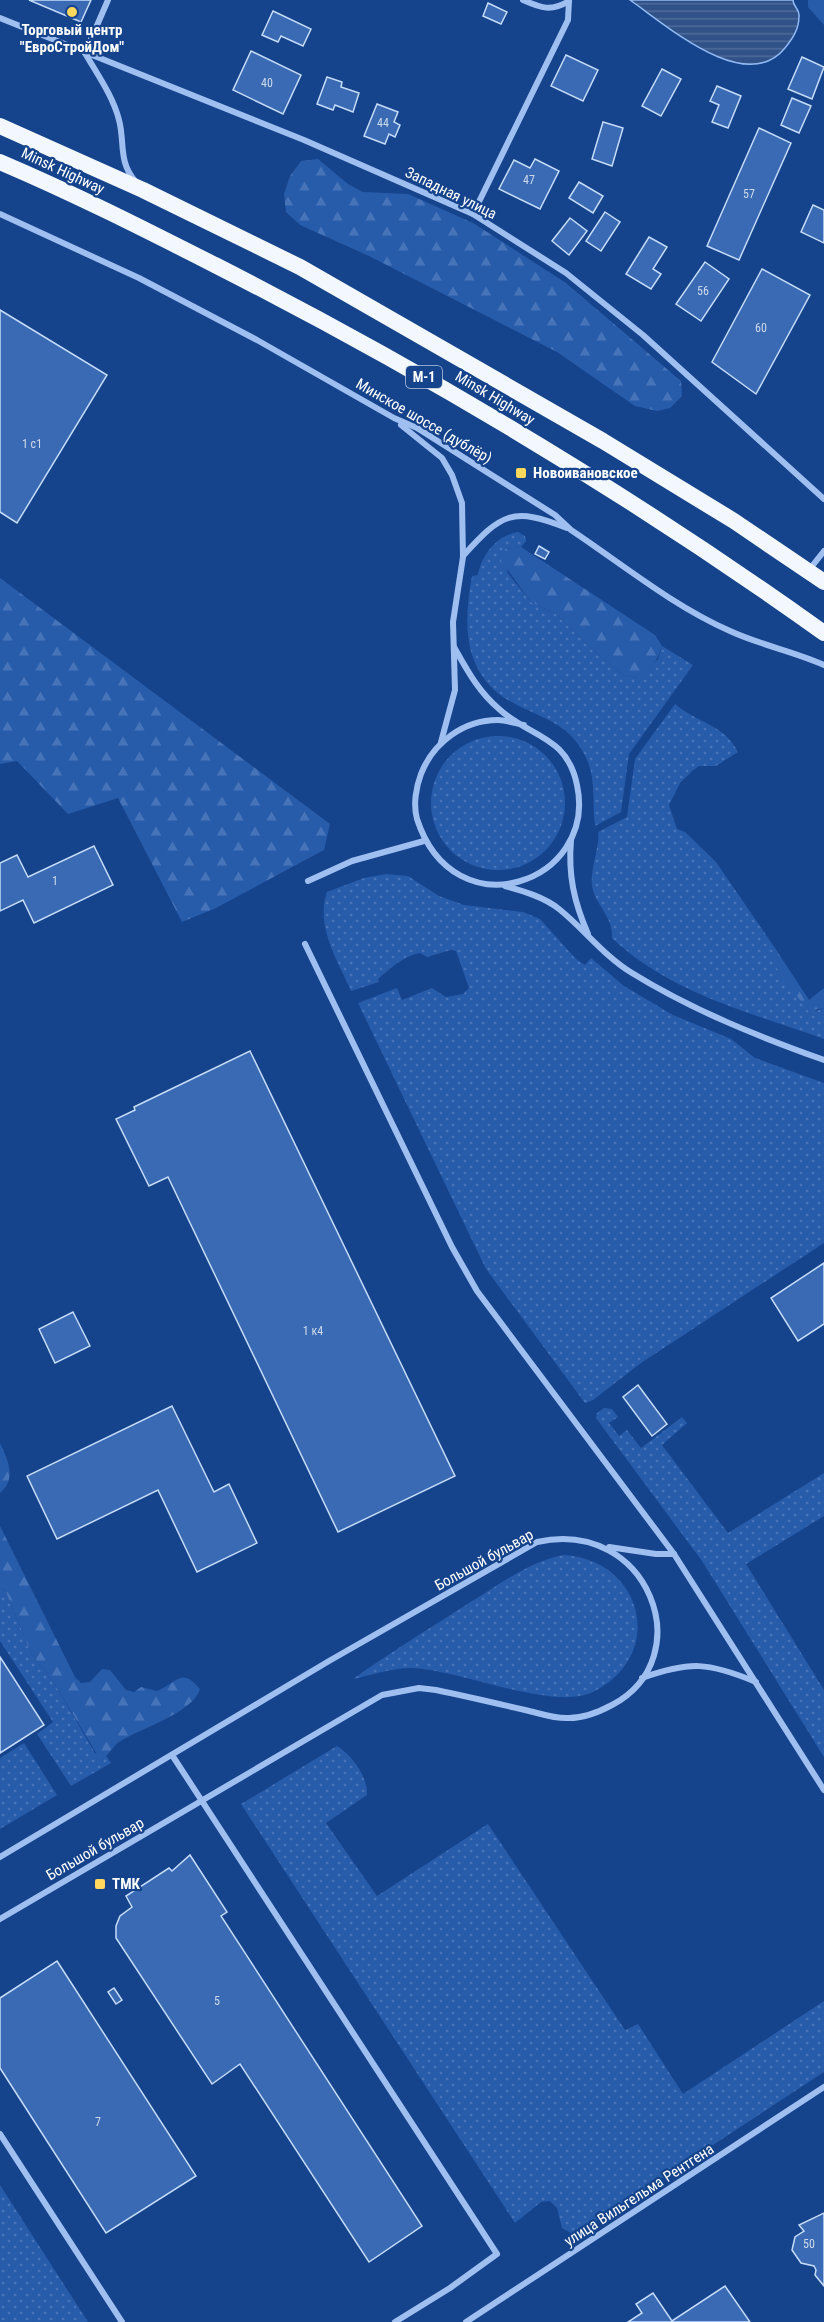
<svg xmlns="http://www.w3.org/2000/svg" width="824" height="2322" font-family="'Roboto Condensed',sans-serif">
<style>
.grass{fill:url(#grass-dots)}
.forest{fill:url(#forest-firs)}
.water{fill:url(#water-rules);stroke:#91b9f3;stroke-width:1.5}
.building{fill:#396ab3;stroke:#c5dbfb;stroke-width:1.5}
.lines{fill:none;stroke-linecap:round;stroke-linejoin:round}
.minor{stroke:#9fbff0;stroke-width:6}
.trunk{stroke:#f3f7ff;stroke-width:16}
.poi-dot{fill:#ffd85d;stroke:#15438c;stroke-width:2}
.labels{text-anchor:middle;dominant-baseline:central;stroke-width:4.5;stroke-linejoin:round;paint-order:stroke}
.number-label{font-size:12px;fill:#cedaec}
.shield{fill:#15438c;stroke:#b9c7dc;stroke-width:1.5}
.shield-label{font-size:14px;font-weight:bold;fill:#fff}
.poi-label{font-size:15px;font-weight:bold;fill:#fff;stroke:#15438c;text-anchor:start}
.street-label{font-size:15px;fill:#fff;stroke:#15438c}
</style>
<defs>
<pattern id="grass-dots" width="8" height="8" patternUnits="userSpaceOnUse" patternTransform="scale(1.5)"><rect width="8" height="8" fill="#275cab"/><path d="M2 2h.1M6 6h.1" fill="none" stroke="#4774b8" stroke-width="1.8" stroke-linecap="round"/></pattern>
<pattern id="forest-firs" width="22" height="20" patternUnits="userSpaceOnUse" patternTransform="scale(1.5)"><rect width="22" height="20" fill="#275cab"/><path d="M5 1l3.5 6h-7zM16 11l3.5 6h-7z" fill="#4774b8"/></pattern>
<pattern id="water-rules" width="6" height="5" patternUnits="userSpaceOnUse" patternTransform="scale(1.5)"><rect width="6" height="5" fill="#305288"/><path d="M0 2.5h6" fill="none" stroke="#4f6c9a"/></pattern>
</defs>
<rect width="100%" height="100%" fill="#15438c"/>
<g class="grass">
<path d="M518,532L525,536L526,541L521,547L505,549L507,572L531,602L556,614L595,652L625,676L638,678L658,659L662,646L693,665L629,754L621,812L595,826C592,805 596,783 588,762C573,727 550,721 519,706C464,680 462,630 472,576L478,575C482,554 496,536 518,532Z"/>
<path d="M675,704C697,723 724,724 738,752L716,766H699L692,771L680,783L669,805L677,829L685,832L716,862L775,948L776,955L816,1011L824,1008V1039C750,1012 671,994 612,938C614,917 594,904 592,885C590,870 601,841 598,832L627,817L635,759Z"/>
<circle cx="498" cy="803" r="67"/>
<path d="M386,874L408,876L439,896L464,905L523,912L540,919L576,959L585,965L591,958L624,986L673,1015L731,1039L755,1058L824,1083V1243L641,1363L593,1400L585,1403L486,1269L358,1003L397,988L402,1000L432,988L446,997L463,994L469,988L456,951L451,950L427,957L420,953C403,956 391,968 378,979L379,982L351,991C338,961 315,926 327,892L364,878Z"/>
<path d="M604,1408L612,1409L618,1417L609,1423L619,1436L627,1430L641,1448L682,1417L687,1423L662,1445L728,1533L824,1473V1516L746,1564L824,1690V1757L702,1561L596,1418L597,1413Z"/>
<path d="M563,1555C642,1559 667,1653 595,1691C554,1713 460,1669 411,1668C392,1668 372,1675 353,1679C391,1652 430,1628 469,1603C499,1585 528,1562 563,1555Z"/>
<path d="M0,1588L5,1590L32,1655L53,1681L95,1753L106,1756L111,1763L71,1786L37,1734L53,1722L0,1641Z"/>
<path d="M24,1743L57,1795L0,1829V1758Z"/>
<path d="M337,1746C352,1755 368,1777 367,1795L326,1823L377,1896L488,1824L625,2030L638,2024L683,2094L824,2001V2072L579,2233H571L562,2228L557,2208L550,2201L541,2202L515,2223L241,1804Z"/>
<path d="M0,2185L88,2322H0Z"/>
</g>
<g class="forest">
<path d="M808,0H824V25L808,7Z"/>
<path d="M318,159L348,184L363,192L408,194L473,223L566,283L681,381L682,396L670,408L657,411L635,406L557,352L369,256L300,225L286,212L284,194L290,176L301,161Z"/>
<path d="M521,547L655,635L662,646C657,661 652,669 638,678L625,676L595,652L556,614L531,602L501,561L505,549Z"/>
<path d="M0,578L330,824L324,850L216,908L182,922L118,798L68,814L17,761L0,764Z"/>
<path d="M775,948L809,1000L824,988V1008L808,1011L773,963Z"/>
<path d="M0,1443C8,1460 17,1479 0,1493Z"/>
<path d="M0,1526L75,1677L81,1683L90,1682L102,1669L110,1670L126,1690L134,1692L141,1687L157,1691C177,1683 181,1666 200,1689C193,1713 139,1729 119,1742C114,1745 111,1752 106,1756H98L53,1681L32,1655L5,1590L0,1588Z"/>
</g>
<path class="water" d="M630,0H793C793,7 800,9 799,16C799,29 793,38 785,48C746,96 666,25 630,0Z"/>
<g class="building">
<path d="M29,0H91L81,22Z"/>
<path d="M488,3L507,12L501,24L483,16Z"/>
<path d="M273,11L311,29L303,46L281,36L278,42L262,35Z"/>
<path d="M251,51L301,75L283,114L233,90Z"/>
<path d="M566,55L598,70L583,101L551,86Z"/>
<path d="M802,57L824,67L812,99L788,89Z"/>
<path d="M662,69L681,79L661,116L642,106Z"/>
<path d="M327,77L342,82L341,87L359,93L353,112L335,105L333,110L317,104Z"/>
<path d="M717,86L741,96L728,128L712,122L719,105L710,101Z"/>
<path d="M792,98L811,106L799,133L781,125Z"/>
<path d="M377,104L398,112L394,122L400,125L395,137L389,134L385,144L364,136Z"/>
<path d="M603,122L623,128L612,166L592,159Z"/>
<path d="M759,128L791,143L739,260L707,246Z"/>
<path d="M535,159L559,171L540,209L499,189L514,160L530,168Z"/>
<path d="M579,182L603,196L593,213L569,198Z"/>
<path d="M813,205L824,210V243L801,232Z"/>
<path d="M605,212L620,222L601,251L586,241Z"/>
<path d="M570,218L587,231L569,255L552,241Z"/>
<path d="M649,237L667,247L653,269L661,274L651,289L626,274Z"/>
<path d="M705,262L729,279L701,321L676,304Z"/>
<path d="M762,269L810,295L756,394L712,362Z"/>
<path d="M0,310L107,375L17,523L0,512Z"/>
<path d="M539,546L549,552L545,559L535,554Z"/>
<path d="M94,846L113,885L34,923L23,900L0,911V863L17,855L28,877Z"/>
<path d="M250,1051L455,1476L338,1532L168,1177L149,1186L116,1119L135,1110L134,1107Z"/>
<path d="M824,1263V1324L798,1341L771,1298Z"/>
<path d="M73,1312L90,1346L55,1363L39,1329Z"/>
<path d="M638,1385L667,1424L652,1436L623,1397Z"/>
<path d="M172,1406L214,1492L229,1484L257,1543L197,1572L158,1490L57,1539L27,1476Z"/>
<path d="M0,1657L44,1725L0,1753Z"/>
<path d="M190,1855L227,1912L221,1916L422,2226L369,2262L240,2064L212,2084L116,1938V1926L120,1916L132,1907L126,1896L169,1868L172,1871Z"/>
<path d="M57,1961L196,2176L106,2233L0,2068V1998Z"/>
<path d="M114,1988L122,2000L116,2004L108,1992Z"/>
<path d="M824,2213V2286L815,2275L816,2270L814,2266L801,2263L792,2250L795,2237L804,2231L799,2225Z"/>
<path d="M725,2286L750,2322H628L642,2313L636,2304L653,2293L672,2321Z"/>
</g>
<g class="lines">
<g class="minor">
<path d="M523,0C541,8 551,12 569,1"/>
<path d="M0,18L304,140L473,214L566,273L643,335L824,499"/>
<path d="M85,53C97,74 113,96 119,120C125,142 118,161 135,181"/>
<path d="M85,53L108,0"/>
<path d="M0,214L139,278L257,340L394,418L417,428L555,515L571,530C622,564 673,606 730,631C760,645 793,651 824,665"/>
<path d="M473,214L568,20L569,0"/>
<path d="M401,425L442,458L452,475L462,503L463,557L453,622L455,690L441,742"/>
<path d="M463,556C501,514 512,506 567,528"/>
<path d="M809,570L824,551"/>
<path d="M454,647C467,670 478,691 499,709C529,737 567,735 577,785C598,883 454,933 417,819C413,805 416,787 421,774C433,743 463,720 498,720C506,720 516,724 524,725"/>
<path d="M571,840C568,875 574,902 588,934"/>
<path d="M308,881L352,861L424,841"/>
<path d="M505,886C523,891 544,897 559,909C584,929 604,956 632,973C692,1010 757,1036 824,1060"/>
<path d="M305,944L452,1247L477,1291L674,1554L824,1790"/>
<path d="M609,1547L656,1554H674"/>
<path d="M642,1678C690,1661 708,1662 756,1682"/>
<path d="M172,1755L497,2254L450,2288L395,2322"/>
<path d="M0,1857L329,1661L537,1542C648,1517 702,1657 612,1705C599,1712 585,1718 569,1718C554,1719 539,1713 525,1710C495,1703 465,1696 436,1690L419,1688L382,1695L0,1919"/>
<path d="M0,2134L122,2322"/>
<path d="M466,2322L824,2087"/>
</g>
<g class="trunk">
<path d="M0,126L143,190L300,267L603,441L734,521L824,582"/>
<path d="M0,162C73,193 144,229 215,265C427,373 631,495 824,633"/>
</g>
</g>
<g class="poi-dot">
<circle cx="72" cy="12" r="6"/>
<rect x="515" y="467" width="12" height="12" rx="3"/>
<rect x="94" y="1878" width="12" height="12" rx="3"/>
</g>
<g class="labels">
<g class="number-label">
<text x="267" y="83">40</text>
<text x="383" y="123">44</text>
<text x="529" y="180">47</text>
<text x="749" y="194">57</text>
<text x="703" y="291">56</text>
<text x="761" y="328">60</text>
<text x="32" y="444">1 с1</text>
<text x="55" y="881">1</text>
<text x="313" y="1331">1 к4</text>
<text x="217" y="2001">5</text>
<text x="98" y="2122">7</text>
<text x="809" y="2244">50</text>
</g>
<rect class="shield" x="406" y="366" width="36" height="22" rx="4.5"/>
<g class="shield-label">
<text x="424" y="377">М-1</text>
</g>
<g class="poi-label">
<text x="72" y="30" text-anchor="middle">Торговый центр<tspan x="72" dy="17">"ЕвроСтройДом"</tspan></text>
<text x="533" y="473">Новоивановское</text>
<text x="112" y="1884">ТМК</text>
</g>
<g class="street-label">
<text transform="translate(63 171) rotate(25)">Minsk Highway</text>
<text transform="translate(451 193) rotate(26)">Западная улица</text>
<text transform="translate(495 398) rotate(31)">Minsk Highway</text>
<text transform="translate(424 421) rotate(30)">Минское шоссе (дублёр)</text>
<text transform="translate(484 1560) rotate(-29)">Большой бульвар</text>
<text transform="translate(95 1849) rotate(-30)">Большой бульвар</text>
<text transform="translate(639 2195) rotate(-33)">улица Вильгельма Рентгена</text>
</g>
</g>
</svg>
